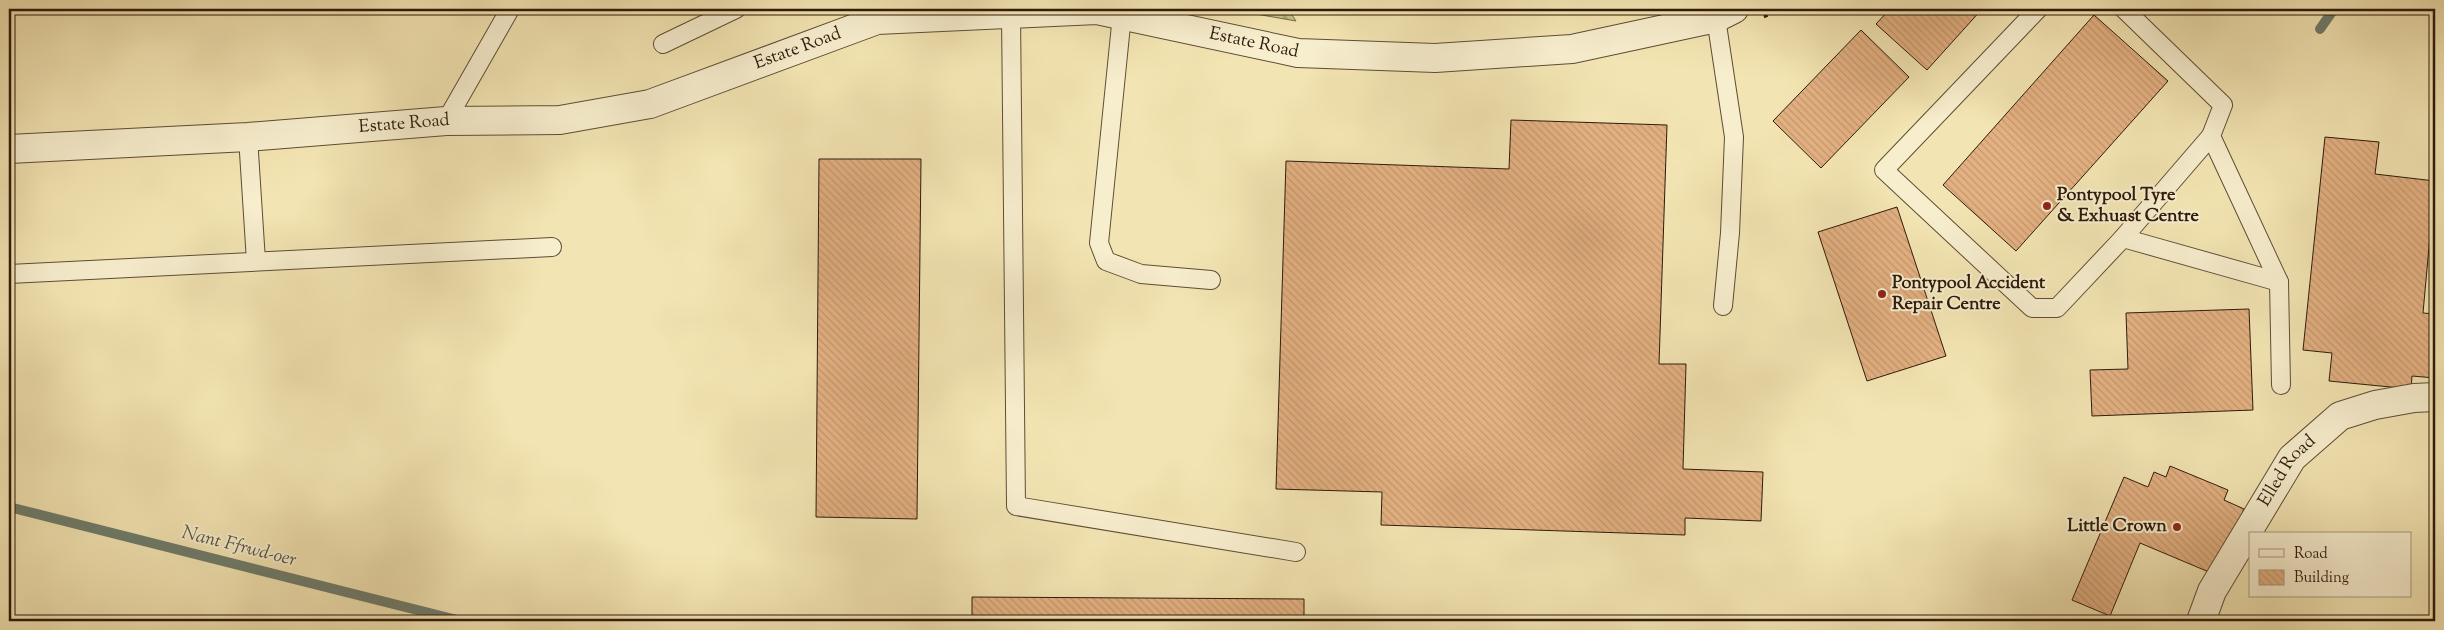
<svg xmlns="http://www.w3.org/2000/svg" width="2444" height="630" font-family="'Sorts Mill Goudy',serif">
<style>
.forest{fill:url(#forest-firs);stroke:#786e4a}
.lines{fill:none;stroke-linecap:round;stroke-linejoin:round}
.stream{stroke:#6f7d6d;stroke-width:10}
.building{fill:url(#building-back-hatch);stroke:#2d1a0b}
.lane-casing{stroke:#5e4d35;stroke-width:20}
.street-casing{stroke:#5e4d35;stroke-width:30}
.path{stroke:#2d1a0b;stroke-width:3;stroke-dasharray:4 2.5;stroke-linecap:butt}
.lane{stroke:#f7eece;stroke-width:18}
.street{stroke:#f7eece;stroke-width:28}
.poi-dot{fill:#8f2418;stroke:#f7eece;stroke-width:2}
.labels{text-anchor:middle;dominant-baseline:central;stroke-width:4;stroke-linejoin:round;paint-order:stroke}
.street-label{font-size:18px;fill:#2d1a0b;stroke:#f7eece}
.poi-label{font-size:18px;font-weight:bold;fill:#2d1a0b;stroke:#f7eece;text-anchor:start}
.water-label{font-size:19px;font-style:italic;fill:#545444;stroke:#f7eece}
</style>
<defs>
<pattern id="forest-firs" width="22" height="20" patternUnits="userSpaceOnUse" patternTransform="scale(1.25)"><rect width="22" height="20" fill="#c3c288"/><path d="M5 1l3.5 6h-7zM16 11l3.5 6h-7z" fill="#a8a674"/></pattern>
<pattern id="building-back-hatch" width="6" height="6" patternUnits="userSpaceOnUse" patternTransform="scale(1.25)"><rect width="6" height="6" fill="#e4b182"/><path d="M-1 5l2 2M0 0l6 6M5-1l2 2" fill="none" stroke="#c4986f"/></pattern>
</defs>
<rect width="100%" height="100%" fill="#f3e5b3"/>
<filter id="stains"><feTurbulence type="fractalNoise" baseFrequency=".004" numOctaves="4"/><feColorMatrix values="0 0 0 0 .2 0 0 0 0 .09 0 0 0 0 .02 0 0 0 .5 -.17"/></filter>
<radialGradient id="worn" r=".72"><stop offset=".6" stop-color="#630" stop-opacity="0"/><stop offset="1" stop-color="#630" stop-opacity=".3"/></radialGradient>
<path class="forest" d="M1227,9H1288L1296,21Z"/>
<g class="lines">
<g class="stream">
<path d="M2320,29L2334,9"/>
<path d="M9,507L461,621"/>
</g>
</g>
<g class="building">
<path d="M1890,9H1982L1927,70L1876,24Z"/>
<path d="M2094,15L2168,81L2016,251L1943,185Z"/>
<path d="M1861,30L1909,77L1821,168L1773,121Z"/>
<path d="M1511,120L1667,125L1659,364H1686L1683,469L1763,472L1761,521L1685,518V535L1381,525L1382,492L1276,489L1286,161L1509,169Z"/>
<path d="M2325,137L2379,142L2375,174L2435,181L2423,313L2435,314V378L2412,376L2411,389L2329,381L2332,353L2303,350Z"/>
<path d="M819,159H921L917,519L816,517Z"/>
<path d="M1897,207L1946,356L1867,381L1818,232Z"/>
<path d="M2249,309L2253,410L2092,416L2090,370L2128,369L2126,313Z"/>
<path d="M2170,466L2228,490L2224,500L2244,509L2216,575L2140,543L2110,616L2072,600L2124,477L2148,487L2154,472L2166,477Z"/>
<path d="M972,597L1304,599V621H972Z"/>
</g>
<g class="lines">
<g class="lane-casing">
<g id="lane">
<path d="M2038,9L1884,170L2032,308H2057L2123,238L2211,136"/>
<path d="M2124,9L2223,105L2211,136L2279,282L2281,385"/>
<path d="M1011,14L1016,506L1296,552"/>
<path d="M1122,15L1099,243L1106,261L1141,274L1211,280"/>
<path d="M1716,18L1734,137L1730,233L1723,306"/>
<path d="M663,44L736,9"/>
<path d="M446,121L510,9"/>
<path d="M248,137L256,261"/>
<path d="M2123,238L2279,282"/>
<path d="M9,274L552,247"/>
</g>
</g>
<g class="street-casing">
<g id="street">
<path id="s1" d="M9,149L248,137L446,121L560,120L650,104L877,20L1097,10L1298,53L1435,58L1572,49L1716,18L1734,9"/>
<path id="s2" d="M2201,621L2212,591L2292,458L2340,416L2375,405L2414,398L2435,397"/>
</g>
</g>
<path class="path" d="M1764,17L1779,9"/>
<use href="#lane" class="lane"/>
<use href="#street" class="street"/>
</g>
<g class="poi-dot">
<circle cx="2047" cy="206" r="5"/>
<circle cx="1882" cy="294" r="5"/>
<circle cx="2177" cy="527" r="5"/>
</g>
<g class="labels">
<g class="street-label">
<text stroke="none"><textPath href="#s1" startOffset="1266">Estate Road</textPath></text>
<text stroke="none"><textPath href="#s1" startOffset="801">Estate Road</textPath></text>
<text stroke="none"><textPath href="#s1" startOffset="396">Estate Road</textPath></text>
<text stroke="none"><textPath href="#s2" startOffset="174">Elled Road</textPath></text>
</g>
<g class="poi-label">
<text x="2057" y="196">Pontypool Tyre<tspan x="2057" dy="21">&amp; Exhuast Centre</tspan></text>
<text x="1892" y="284">Pontypool Accident<tspan x="1892" dy="21">Repair Centre</tspan></text>
<text x="2167" y="527" text-anchor="end">Little Crown</text>
</g>
<g class="water-label">
<text transform="translate(239 547) rotate(14)">Nant Ffrwd-oer</text>
</g>
</g>
<rect width="2444" height="630" fill="none" stroke="#f3e5b3" stroke-width="30"/>
<rect x="10" y="10" width="2424" height="610" fill="none" stroke="#2d1a0b" stroke-width="2.5"/>
<rect x="15" y="15" width="2414" height="600" fill="none" stroke="#2d1a0b"/>
<rect x="2249" y="532" width="162" height="65" fill="#f7eece" stroke="#a69980"/>
<rect x="2259" y="549" width="25" height="8" fill="#f7eece" stroke="#a69980"/>
<text x="2294" y="558" font-size="15" fill="#2d1a0b">Road</text>
<rect x="2259" y="570" width="25" height="15" fill="url(#building-back-hatch)" stroke="#a69980"/>
<text x="2294" y="582" font-size="15" fill="#2d1a0b">Building</text>
<rect width="100%" height="100%" filter="url(#stains)"/>
<rect width="100%" height="100%" fill="url(#worn)"/>
</svg>
